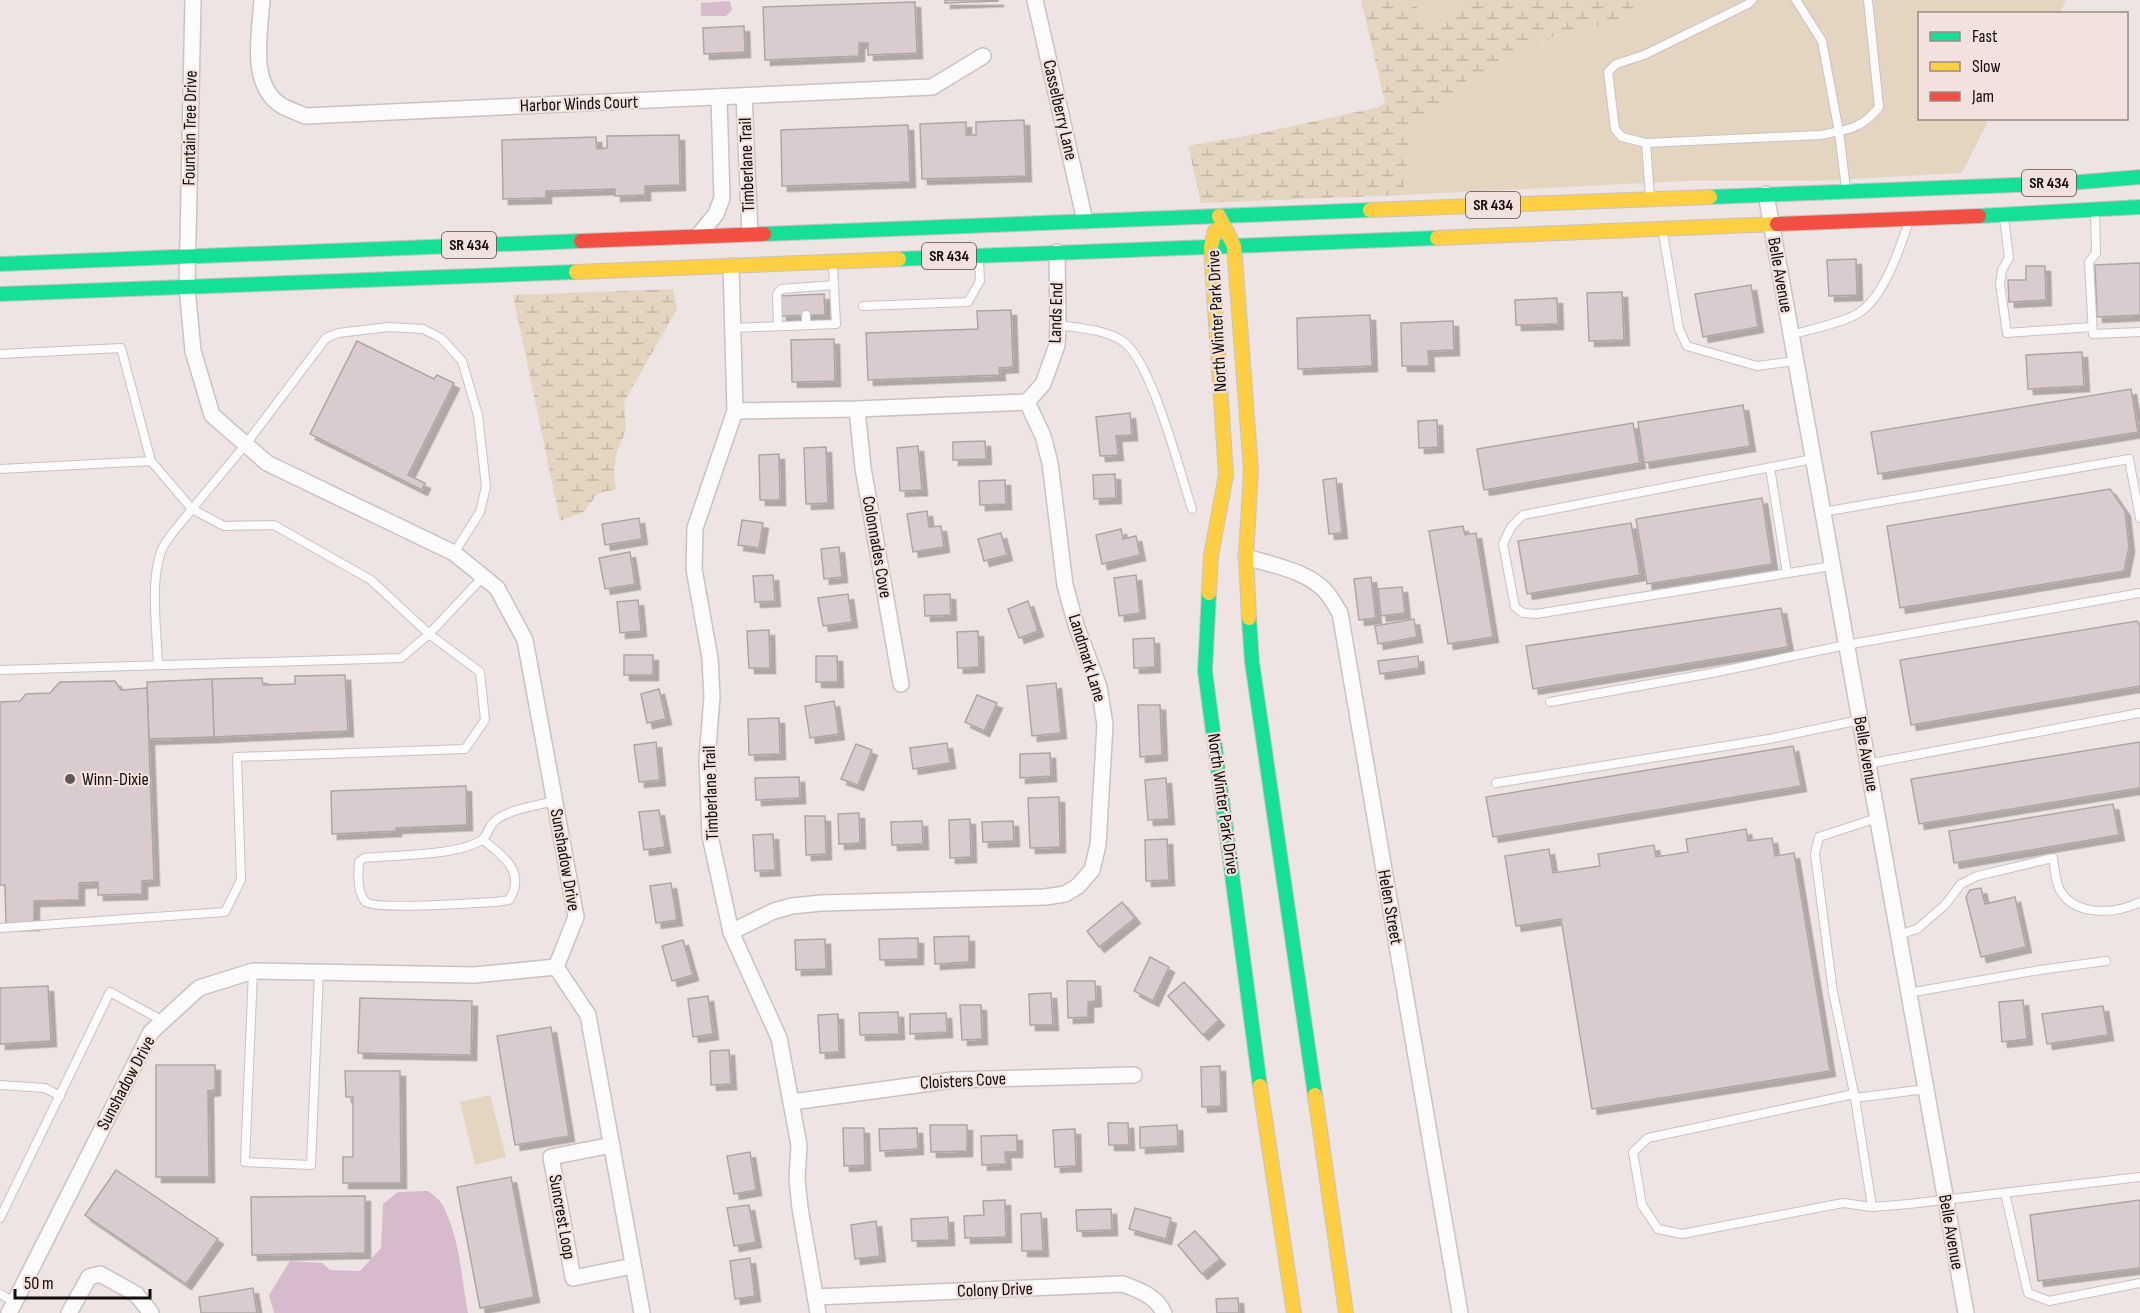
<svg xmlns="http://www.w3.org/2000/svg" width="2140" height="1313" font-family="'Sofia Sans Condensed',sans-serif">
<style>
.grass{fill:#e4d5c0}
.wetland{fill:url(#wetland-marsh)}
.water{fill:#d7bacc}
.building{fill:#daccce;stroke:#aea6a6;stroke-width:1.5;filter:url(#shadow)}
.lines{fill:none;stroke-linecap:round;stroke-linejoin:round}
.lane-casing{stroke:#c9c2c1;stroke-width:10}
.street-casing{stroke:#c9c2c1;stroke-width:18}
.fast-casing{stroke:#c9c2c1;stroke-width:16}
.slow-casing{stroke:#c9c2c1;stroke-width:16}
.jam-casing{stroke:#c9c2c1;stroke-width:16}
.lane{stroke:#fcfbfb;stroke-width:8}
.street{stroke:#fcfbfb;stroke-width:15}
.fast{stroke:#16e098;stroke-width:14}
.slow{stroke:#ffcf43;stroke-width:14}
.jam{stroke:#f24e42;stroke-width:14}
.poi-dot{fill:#5e5756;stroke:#f3e1de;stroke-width:2}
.labels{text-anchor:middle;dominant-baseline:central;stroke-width:4.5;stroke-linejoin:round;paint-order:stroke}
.shield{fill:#f3e1de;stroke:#554b4a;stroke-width:1.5}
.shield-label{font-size:16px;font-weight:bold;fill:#110b0a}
.street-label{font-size:18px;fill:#110b0a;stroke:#f3e1de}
.poi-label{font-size:18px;fill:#110b0a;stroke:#f3e1de;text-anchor:start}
</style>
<defs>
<pattern id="wetland-marsh" width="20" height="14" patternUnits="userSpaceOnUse" patternTransform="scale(1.5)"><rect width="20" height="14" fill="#e4d5c0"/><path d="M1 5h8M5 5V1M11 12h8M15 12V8" fill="none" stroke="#c3b6a4"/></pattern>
<filter id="shadow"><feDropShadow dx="5.5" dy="5.5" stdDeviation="0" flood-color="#0004"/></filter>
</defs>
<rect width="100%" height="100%" fill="#eee4e3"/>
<g class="grass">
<path d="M1415,0H1471L1437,25H1422Z"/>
<path d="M1646,0H2066L2060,13L1920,14V118L1989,119L1962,173L1814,181H1685L1403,195L1411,132L1466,81L1556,35L1635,17Z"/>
<path d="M490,1095L506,1157L475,1165L460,1102Z"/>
</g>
<g class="wetland">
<path d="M1361,0H1415L1422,25H1437L1471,0H1646L1635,17L1556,35L1466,81L1411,132L1403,195L1201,203L1188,146L1261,133L1379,107L1385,102Z"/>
<path d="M673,289L677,309L624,402L626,430L616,454L614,473L616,489L597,494L584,512L560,521L513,295Z"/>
</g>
<g class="water">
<path d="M730,1L732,10L726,16H701V3Z"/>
<path d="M428,1191C433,1195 439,1199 442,1204C460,1237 461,1277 468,1313H274L269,1295L290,1261L322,1263L330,1270L360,1271L381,1248L383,1204L398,1192Z"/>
</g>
<g class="building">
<path d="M945,0H998V1L945,3Z"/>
<path d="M915,2L917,53L868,55V43H859V56L765,60L763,7Z"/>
<path d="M744,26L745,52L704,54L703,28Z"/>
<path d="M1024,120L1026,176L922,179L920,124L966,122V135H976V122Z"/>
<path d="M908,125L910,182L782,186L781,130Z"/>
<path d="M679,135L680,185L645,186V195L615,196V189L546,191V198L503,199L502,140L596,137L597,149L607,148V136Z"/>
<path d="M1856,259L1857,295L1829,296L1827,260Z"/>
<path d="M2140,263V315L2097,317L2095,265Z"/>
<path d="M2026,266H2045L2046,300L2009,302L2008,280H2026Z"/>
<path d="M1751,285L1758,327L1703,337L1695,294Z"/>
<path d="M1622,292L1624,340L1589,341L1587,293Z"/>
<path d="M824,294L825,315L781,316L780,296Z"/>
<path d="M1557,298L1558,324L1516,325L1515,300Z"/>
<path d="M1011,310L1013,367L999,368L1000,375L868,380L866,333L978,329L977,311Z"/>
<path d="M1370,315L1372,366L1298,369L1297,318Z"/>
<path d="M1453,321L1454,350L1428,351L1429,366H1402L1401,323Z"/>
<path d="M834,339L835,381L792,382L791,340Z"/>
<path d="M357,341L434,379L437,375L454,383L408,475L425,483L422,490L310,434Z"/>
<path d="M2082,352L2084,386L2028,389L2026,355Z"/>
<path d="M2131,389L2138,432L1878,474L1871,432Z"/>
<path d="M1743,405L1750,446L1644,463L1638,422Z"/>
<path d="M1130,413L1132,435L1116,436L1118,455L1100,456L1096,417Z"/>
<path d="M1437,420L1438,447L1419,448L1418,421Z"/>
<path d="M1633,423L1640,463L1484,490L1477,449Z"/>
<path d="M985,441L986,459L953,460V442Z"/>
<path d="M918,446L922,490L900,491L897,448Z"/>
<path d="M826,447L828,503L806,504L804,448Z"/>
<path d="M779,454L780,500H760L759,455Z"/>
<path d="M1115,474L1116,498L1094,499L1093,475Z"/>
<path d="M1336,478L1342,533L1329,534L1323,480Z"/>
<path d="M1005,480L1006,504L980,505L979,481Z"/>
<path d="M2110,489L2125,511L2129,547L2124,571L1900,608L1887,526Z"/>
<path d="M1762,498L1772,564L1647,584L1636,519Z"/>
<path d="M927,511L929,527L941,526L944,547L913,552L907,514Z"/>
<path d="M639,518L642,539L605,545L602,524Z"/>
<path d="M742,520L763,523L759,548L738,545Z"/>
<path d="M1631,523L1640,575L1527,594L1518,541Z"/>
<path d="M1463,526L1465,535L1476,533L1493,637L1448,644L1429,531Z"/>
<path d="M1121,529L1123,539L1136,536L1140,555L1102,564L1096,535Z"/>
<path d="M1001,533L1007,555L984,561L978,539Z"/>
<path d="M839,547L842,577L824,579L821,549Z"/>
<path d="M630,552L635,584L605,589L599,558Z"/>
<path d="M773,575L775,601L755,602L753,576Z"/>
<path d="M1136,575L1140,613L1119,616L1114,578Z"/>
<path d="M1371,577L1376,618L1359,620L1354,579Z"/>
<path d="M1402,587L1405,613L1381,616L1378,589Z"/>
<path d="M848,594L852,622L823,626L818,598Z"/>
<path d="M950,594L951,615L925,616L924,595Z"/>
<path d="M638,600L641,631L620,633L617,602Z"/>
<path d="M1028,601L1038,631L1019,638L1008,609Z"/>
<path d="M1781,608L1788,647L1533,689L1526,646Z"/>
<path d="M1414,619L1417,637L1378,644L1375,626Z"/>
<path d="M2137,621L2140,626V686L1911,725L1900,660Z"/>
<path d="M769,630L770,668H749L747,631Z"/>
<path d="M978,631L979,667L958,668L957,632Z"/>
<path d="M1154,638L1155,667L1134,668L1133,639Z"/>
<rect x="624" y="655" width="29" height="20"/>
<path d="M816,656H837L838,682H816Z"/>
<path d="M1418,656L1419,668L1380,674L1378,661Z"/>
<path d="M345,675L348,731L214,737L212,679L262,678L263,685L295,684V676Z"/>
<path d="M212,679L214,737L149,739L147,682Z"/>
<path d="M115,681L121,690L147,688L154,880L142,881V894L98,895V882L79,883V900L34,901V925H6L5,885H0V702L20,701L26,694L50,693L60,682Z"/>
<path d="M1056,683L1061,733L1032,736L1027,686Z"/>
<path d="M659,689L666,719L647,723L641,694Z"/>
<path d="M977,695L997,703L984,731L965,722Z"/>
<path d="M834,701L839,734L810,738L805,706Z"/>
<path d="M1138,705H1160L1162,755L1140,757Z"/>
<path d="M779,718L780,754L749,755L748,719Z"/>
<path d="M656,742L660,780L639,782L634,745Z"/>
<path d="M2140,742V788L1919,824L1911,779Z"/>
<path d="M947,743L950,763L913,769L910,748Z"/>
<path d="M856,744L872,750L858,785L841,779Z"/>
<path d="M1793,746L1801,786L1493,837L1486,797Z"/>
<path d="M1050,753L1051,776L1020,778V754Z"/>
<path d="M799,777L800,798L756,800L755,778Z"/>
<path d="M1166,778L1169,819L1148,820L1145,780Z"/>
<path d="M466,786L467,825L396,828V831L332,834L331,791Z"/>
<path d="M1059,797L1060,847L1030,848L1028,798Z"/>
<path d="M2113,804L2119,835L1954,863L1949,831Z"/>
<path d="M659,810L665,847L644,850L639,812Z"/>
<path d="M859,813L860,843L839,844L838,814Z"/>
<path d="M805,816H825L826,854L806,855Z"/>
<path d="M970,819L971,857L950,858L949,820Z"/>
<path d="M922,821L923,844L892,845L891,822Z"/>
<path d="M1013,821L1014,841L983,842L982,822Z"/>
<path d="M1746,829L1748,841L1772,838L1775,856L1794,853L1830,1071L1592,1109L1561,919L1516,926L1505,856L1549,849L1553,873L1600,866L1598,854L1654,845L1656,857L1688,852L1686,839Z"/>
<path d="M773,834L775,870L755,871L753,835Z"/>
<path d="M1167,839L1169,880L1146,881L1145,840Z"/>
<path d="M671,883L677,920L656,923L650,886Z"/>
<path d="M1981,888L1985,904L2015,897L2026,947L1981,957L1966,897L1970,890Z"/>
<path d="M1122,902L1135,918L1099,947L1087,931Z"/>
<path d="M969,936V962L935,964L934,937Z"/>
<path d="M918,938V959L880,960L879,939Z"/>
<path d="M825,939L826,969L796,970L795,940Z"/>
<path d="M683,940L693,975L672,981L662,946Z"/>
<path d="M1150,957L1169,967L1153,1001L1134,991Z"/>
<path d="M1067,981H1095L1096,1001L1088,1002V1017L1068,1018Z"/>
<path d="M1184,982L1219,1020L1203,1035L1168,996Z"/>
<path d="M48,986L51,1041L0,1044V988Z"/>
<path d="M1051,993L1053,1025H1030L1029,994Z"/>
<path d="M708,996L713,1034L693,1037L688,999Z"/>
<path d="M360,998L472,1001L471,1055L358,1053Z"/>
<path d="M2023,1000L2027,1039L2002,1042L1999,1002Z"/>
<path d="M960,1005H981L982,1039L962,1040Z"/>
<path d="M2103,1006L2108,1035L2047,1044L2042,1014Z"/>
<path d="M898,1012L899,1034L860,1035L859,1013Z"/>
<path d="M946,1013L947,1032L910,1034V1014Z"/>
<path d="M838,1014L839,1052L820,1053L818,1015Z"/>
<path d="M551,1027L569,1136L515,1145L497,1036Z"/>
<path d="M729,1050L731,1084L711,1085L710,1051Z"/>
<path d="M156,1065H215V1090L208,1091L209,1177H156Z"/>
<path d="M1220,1066L1221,1106L1202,1107L1201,1067Z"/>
<path d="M345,1071H400L401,1183H343V1157H353V1097H346Z"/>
<path d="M1108,1123H1128L1129,1145H1109Z"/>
<path d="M930,1125H967V1151L931,1152Z"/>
<path d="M1177,1125L1178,1146L1140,1148V1127Z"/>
<path d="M843,1128H864L865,1165L844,1166Z"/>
<path d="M917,1128L918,1149L880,1151L879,1129Z"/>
<path d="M1075,1129L1076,1166L1055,1167L1053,1130Z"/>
<path d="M1017,1135V1152H1005L1006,1164L982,1165L981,1136Z"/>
<path d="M750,1152L756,1190L734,1194L727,1156Z"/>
<path d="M116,1170L218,1239L186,1284L85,1215Z"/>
<path d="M511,1177L534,1297L480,1308L457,1187Z"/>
<path d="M365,1196V1253L252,1255L251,1197Z"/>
<path d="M1005,1200L1006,1237L965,1238L964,1216L984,1215L983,1201Z"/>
<path d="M2140,1200V1268L2038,1281L2030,1215Z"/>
<path d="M749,1205L756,1242L734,1246L727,1208Z"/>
<path d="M1135,1208L1171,1218L1166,1239L1129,1229Z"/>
<path d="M1111,1209L1112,1230L1077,1231L1076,1210Z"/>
<path d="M1041,1213L1043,1251H1022L1021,1214Z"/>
<path d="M948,1217L949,1240L912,1241L911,1219Z"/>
<path d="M876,1221L880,1256L855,1259L851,1225Z"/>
<path d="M1195,1231L1220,1259L1202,1274L1178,1245Z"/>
<path d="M750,1258L755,1296L735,1299L730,1261Z"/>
<path d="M253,1288L257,1313H201L199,1297Z"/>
<path d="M1238,1298L1239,1313H1217L1216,1299Z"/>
</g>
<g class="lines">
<g class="lane-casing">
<g id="lane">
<path d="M1752,0L1748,4L1644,55L1616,64L1608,72L1615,129L1622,137L1646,143L1820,135C1847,130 1862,129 1879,107L1868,0"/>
<path d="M1796,0L1822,41L1839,132L1846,189"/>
<path d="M1646,143L1650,197"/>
<path d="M2095,212L2096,253L2089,262L2093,334L2140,332"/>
<path d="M2004,218L2009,258L2002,270L2000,284L2007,333L2092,327"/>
<path d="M1663,233L1679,329L1687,346L1757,366L1795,361"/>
<path d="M863,306L968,302L980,281L979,260"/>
<path d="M806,325V315"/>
<path d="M1058,325C1079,328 1102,329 1121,340C1151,357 1180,473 1192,509"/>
<path d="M778,326L777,294L781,289L834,285"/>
<path d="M733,328L836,324L833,266"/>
<path d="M1791,335C1808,330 1842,323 1857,314C1883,299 1899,251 1908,224"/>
<path d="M0,354L121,348L151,461"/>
<path d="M1813,459L1523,515L1511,527L1503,544L1515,607L1523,613L1536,614L1832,566"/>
<path d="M1770,468L1787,573"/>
<path d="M0,469L151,461L192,509L246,444L326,338L338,333L389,327L423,329L441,338L462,361L478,415L486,487L480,512L454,553"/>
<path d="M1823,512L2129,459L2140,518"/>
<path d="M158,665C157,632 149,577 163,547C171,533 182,522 192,509L224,526L274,525L371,580L429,634L482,578"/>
<path d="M0,670L401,658L429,634L480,672L485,720L465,749L237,757L241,880L225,912L0,928"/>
<path d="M1550,702L1712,673L1846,645L2140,593"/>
<path d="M1867,764L2140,713"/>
<path d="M1496,783L1769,739L1860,720"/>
<path d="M483,840C503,856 527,872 509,900L495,902C476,903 376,910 366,902C357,894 358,873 359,862L364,858C395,855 454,856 480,841C487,838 488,828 493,823C504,810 539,805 555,801"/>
<path d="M1898,935L1917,929L1945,905L1961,884L1977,876L2053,858C2055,868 2055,882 2060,890C2075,917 2116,914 2140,902"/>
<path d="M253,971L245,1162L311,1165L319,972"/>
<path d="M1908,993L2040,970L2106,961"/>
<path d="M0,1085L45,1088L60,1096"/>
<path d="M1854,1094L1648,1138L1633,1152L1642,1205L1658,1229L1682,1234L1843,1203L1872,1207L1909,1204L2140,1177"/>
<path d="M1855,1098L1926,1089"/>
<path d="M2005,1193L2028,1293L2049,1301L2140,1283"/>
<path d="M1872,1207L1855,1098L1833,992L1815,854L1819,837L1877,818"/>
<path d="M0,1218L110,992L163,1021"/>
<path d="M0,1294L14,1302"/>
</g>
</g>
<g class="street-casing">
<g id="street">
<path d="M193,0L187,287L193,351L212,415L267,463L454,553L497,588L525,640L576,917L556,967"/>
<path d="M262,0C260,32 249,82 279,104C286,109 297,112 305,116L932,87L983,56"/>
<path d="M1035,0L1085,221"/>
<path d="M744,97L750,233"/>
<path d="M1766,194L1966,1313"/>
<path d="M698,236L716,214L722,198L719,97"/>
<path d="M731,266L735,411L695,528L694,569L710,658L712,697L707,759L710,836L731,932L779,1038L799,1145L797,1179L800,1208L818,1313"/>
<path d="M1027,402L1043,384L1057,345L1058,325L1057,252"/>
<path d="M857,409L863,468L901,684"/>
<path d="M735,411L857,409L1027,402"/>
<path d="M1246,557C1272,565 1309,571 1327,593C1332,599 1336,607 1340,613L1460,1313"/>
<path d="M731,932L774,911L792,906L821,903L1045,897L1065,894L1078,886L1092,870L1098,845L1105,725L1099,687L1076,625L1065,585L1050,463L1043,436L1027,402"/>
<path d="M556,967L588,1015L642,1313"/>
<path d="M792,1102L953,1080L1134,1075"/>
<path d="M612,1145L551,1157L573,1278L633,1266"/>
<path d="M815,1297L1123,1284C1139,1290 1156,1296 1164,1313"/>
<path d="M9,1313L151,1032L199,988L253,971L474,975L556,967"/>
<path d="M69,1313L89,1277L100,1274L136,1294L151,1313"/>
</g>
</g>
<g class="fast-casing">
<g id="fast">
<path d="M1710,197L2069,183L2140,177"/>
<path d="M1979,216L2140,207"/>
<path d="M764,234L1370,210"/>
<path d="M899,259L1437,238"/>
<path d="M0,264L581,241"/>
<path d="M0,294L576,272"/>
<path d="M1209,593L1205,671L1260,1086"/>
<path d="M1249,618L1252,662L1315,1095"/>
</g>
</g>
<g class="slow-casing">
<g id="slow">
<path d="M1370,210L1710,197"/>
<path d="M1219,216L1234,246L1251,470L1246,557L1249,618"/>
<path d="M1437,238L1777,224"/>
<path d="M576,272L899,259"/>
<path d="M1209,593L1211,556L1226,475L1211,247L1215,231"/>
<path d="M1260,1086L1294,1313"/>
<path d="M1315,1095L1346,1313"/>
</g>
</g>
<g class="jam-casing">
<g id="jam">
<path d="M1777,224L1979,216"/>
<path d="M581,241L764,234"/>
</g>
</g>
<use href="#lane" class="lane"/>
<use href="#street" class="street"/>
<use href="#fast" class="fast"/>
<use href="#slow" class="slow"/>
<use href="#jam" class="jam"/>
</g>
<circle class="poi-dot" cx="70" cy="779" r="6"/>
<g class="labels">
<g class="shield">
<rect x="2022" y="170" width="54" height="26" rx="4.5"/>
<rect x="1466" y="192" width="54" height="26" rx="4.5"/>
<rect x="442" y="232" width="54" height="26" rx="4.5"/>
<rect x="922" y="243" width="54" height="26" rx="4.5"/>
</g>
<g class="shield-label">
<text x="2049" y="183">SR 434</text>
<text x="1493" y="205">SR 434</text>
<text x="469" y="245">SR 434</text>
<text x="949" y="256">SR 434</text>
</g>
<g class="street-label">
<text transform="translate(579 104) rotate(-2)">Harbor Winds Court</text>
<text transform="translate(1060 110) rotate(77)">Casselberry Lane</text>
<text transform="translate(190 128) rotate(-89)">Fountain Tree Drive</text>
<text transform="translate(747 165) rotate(-92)">Timberlane Trail</text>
<text transform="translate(1780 275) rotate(80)">Belle Avenue</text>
<text transform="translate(1056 313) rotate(-88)">Lands End</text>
<text transform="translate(1217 321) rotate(-93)">North Winter Park Drive</text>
<text transform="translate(877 547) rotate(80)">Colonnades Cove</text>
<text transform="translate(1087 658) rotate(73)">Landmark Lane</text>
<text transform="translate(1866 754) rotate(80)">Belle Avenue</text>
<text transform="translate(711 793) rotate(-92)">Timberlane Trail</text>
<text transform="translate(1223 804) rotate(82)">North Winter Park Drive</text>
<text transform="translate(565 860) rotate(80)">Sunshadow Drive</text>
<text transform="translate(1390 907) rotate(80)">Helen Street</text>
<text transform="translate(963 1081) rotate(-3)">Cloisters Cove</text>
<text transform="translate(126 1083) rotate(-62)">Sunshadow Drive</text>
<text transform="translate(562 1217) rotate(80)">Suncrest Loop</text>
<text transform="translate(1951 1232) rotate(80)">Belle Avenue</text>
<text transform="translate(995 1290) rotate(-2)">Colony Drive</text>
</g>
<g class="poi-label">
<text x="82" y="779">Winn-Dixie</text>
</g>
</g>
<rect x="1918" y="12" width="210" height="108" fill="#f3e1de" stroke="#998b89" stroke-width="1.5"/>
<rect x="1930" y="32" width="30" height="9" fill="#16e098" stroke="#998b89" stroke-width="1.5"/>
<text x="1972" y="42" font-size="18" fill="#110b0a">Fast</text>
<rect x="1930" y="62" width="30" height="9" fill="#ffcf43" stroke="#998b89" stroke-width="1.5"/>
<text x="1972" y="72" font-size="18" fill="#110b0a">Slow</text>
<rect x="1930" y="92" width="30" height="9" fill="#f24e42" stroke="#998b89" stroke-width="1.5"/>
<text x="1972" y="102" font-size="18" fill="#110b0a">Jam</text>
<path d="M15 1289v9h135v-9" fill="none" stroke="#110b0a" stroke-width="3"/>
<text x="24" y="1289" font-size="18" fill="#110b0a" stroke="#f3e1de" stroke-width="4.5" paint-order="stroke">50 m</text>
</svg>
